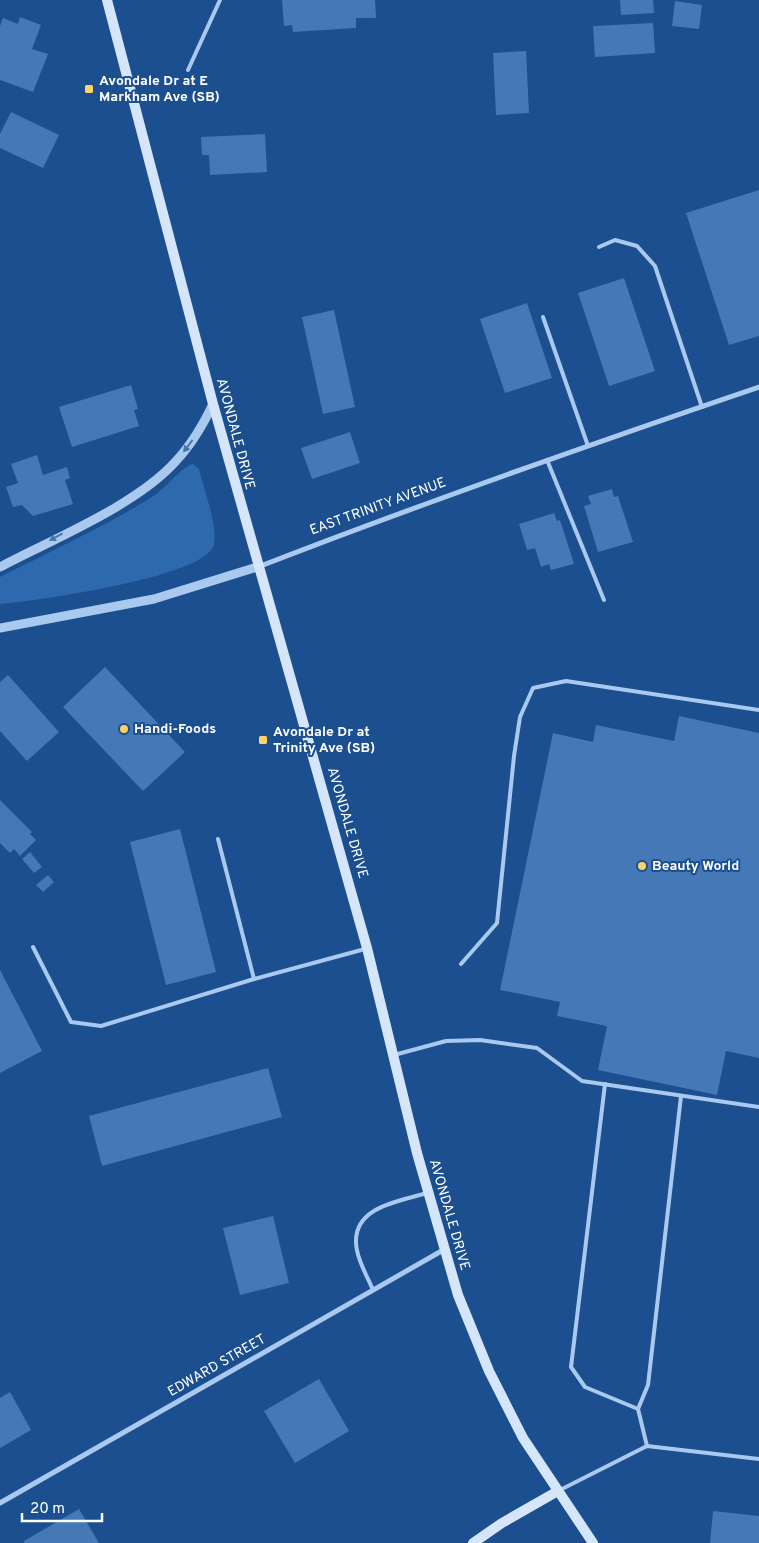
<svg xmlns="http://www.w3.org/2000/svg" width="759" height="1543" font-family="Overpass,sans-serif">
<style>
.green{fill:#2e69ad}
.building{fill:#4478b7}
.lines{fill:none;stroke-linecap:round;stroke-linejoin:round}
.service{stroke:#a9c9ee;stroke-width:4}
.minor{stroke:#a9c9ee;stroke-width:5}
.tertiary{stroke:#a9c9ee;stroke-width:9}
.secondary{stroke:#d6e6fa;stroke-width:10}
.oneway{fill:#4674ac}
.poi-dot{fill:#ffd166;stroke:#1b4f8f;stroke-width:2}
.labels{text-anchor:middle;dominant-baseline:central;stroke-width:4;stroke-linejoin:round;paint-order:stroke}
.poi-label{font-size:14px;font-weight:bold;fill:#fff;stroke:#1b4f8f;text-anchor:start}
.street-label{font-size:14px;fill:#fff;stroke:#1b4f8f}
</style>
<rect width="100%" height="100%" fill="#1b4f8f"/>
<path class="green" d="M193,464L199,469C203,487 220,531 213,547C199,578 36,601 0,604V577C51,551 104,527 152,497C164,490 182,466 193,464Z"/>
<g class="building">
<path d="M282,0H375L376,18H356V28L293,32L292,25L284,26Z"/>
<path d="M620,0H653L654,13L621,15Z"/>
<path d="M675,1L702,5L699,29L672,26Z"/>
<path d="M20,17L41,25L32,49L48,54L33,92L0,80V26L3,18L18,24Z"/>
<path d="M653,23L655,53L595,57L593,26Z"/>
<path d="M526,51L529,113L496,115L493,53Z"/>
<path d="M11,112L59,135L43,168L0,148V134Z"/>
<path d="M265,134L267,172L210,175L209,155H202L201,137Z"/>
<path d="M759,190V336L729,345L686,213Z"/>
<path d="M624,278L655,371L609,386L578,293Z"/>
<path d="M527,303L552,378L505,393L480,319Z"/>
<path d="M334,310L355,407L323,414L302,317Z"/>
<path d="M131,385L138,409L134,410L139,426L72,447L59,407Z"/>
<path d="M350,432L360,463L312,479L301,448Z"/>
<path d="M37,455L43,475L67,467L70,478L65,480L73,504L33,516L22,505L13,507L6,487L18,483L11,464Z"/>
<path d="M612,489L614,497L618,496L633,542L598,552L584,506L591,504L588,496Z"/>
<path d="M554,513L557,521L560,520L574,564L551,570L549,564L541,567L535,548L527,550L519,524Z"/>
<path d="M105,667L185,752L143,791L63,707Z"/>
<path d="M8,675L59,732L27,761L0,731V682Z"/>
<path d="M679,716L759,733V1058L726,1051L717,1095L598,1070L607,1026L557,1016L560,1002L500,990L553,733L593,742L596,725L674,741Z"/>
<path d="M0,800L32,832L30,834L36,840L20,856L14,849L10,853L0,843Z"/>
<path d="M180,829L216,972L166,985L130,842Z"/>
<path d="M30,852L42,867L34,873L22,859Z"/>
<path d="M48,875L54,882L43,892L36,885Z"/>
<path d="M0,970L42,1051L0,1073Z"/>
<path d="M268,1068L282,1117L102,1166L89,1116Z"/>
<path d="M273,1216L289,1283L240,1295L223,1228Z"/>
<path d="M319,1379L349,1431L295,1463L264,1411Z"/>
<path d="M10,1392L31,1430L0,1448V1398Z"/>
<path d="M79,1509L99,1543H25L24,1541Z"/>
<path d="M713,1511L759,1516V1543H710Z"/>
</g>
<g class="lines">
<g class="service">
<path d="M188,70L220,0"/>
<path d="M599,247L615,240L637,246L655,266L702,407"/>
<path d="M543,317L588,446"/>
<path d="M547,460L604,600"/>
<path d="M218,839L254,979"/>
<path d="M33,947L71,1022L101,1026L254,979L365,949"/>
<path d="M461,964L497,923L514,756L520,717L533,688L566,681L759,710"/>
<path d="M394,1055L446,1041L480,1040L537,1048L582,1081L759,1107"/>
<path d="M605,1084L571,1367L585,1387L638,1409L647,1446"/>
<path d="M373,1290C367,1276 356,1257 356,1242C355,1206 401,1201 427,1193"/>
<path d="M638,1409L648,1385L681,1096"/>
<path d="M560,1490L647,1446L759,1459"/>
</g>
<g class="minor">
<path d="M258,567C423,503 591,444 759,387"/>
<path d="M0,1503L445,1249"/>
</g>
<g class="tertiary">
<path d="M0,567C53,539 137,505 176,461C192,444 203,425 213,404"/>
<path d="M0,628L154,599L257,567"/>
</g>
<g class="secondary">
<path d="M107,0L213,404L367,948L417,1153L458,1295L489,1371L523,1438L593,1543"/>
<path d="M473,1543L502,1523L558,1491"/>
</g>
</g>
<defs><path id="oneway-solid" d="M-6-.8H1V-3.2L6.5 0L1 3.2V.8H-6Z" transform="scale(1.25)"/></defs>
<g class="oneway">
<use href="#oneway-solid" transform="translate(188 446) rotate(127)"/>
<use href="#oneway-solid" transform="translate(56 537) rotate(152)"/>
</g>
<g class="poi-dot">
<rect x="84" y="84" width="10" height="10" rx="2.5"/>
<circle cx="124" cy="729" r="5"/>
<rect x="258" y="735" width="10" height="10" rx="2.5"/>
<circle cx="642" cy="866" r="5"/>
</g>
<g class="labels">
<g class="poi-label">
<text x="99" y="81">Avondale Dr at E<tspan x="99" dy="16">Markham Ave (SB)</tspan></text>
<text x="134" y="729">Handi-Foods</text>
<text x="273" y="732">Avondale Dr at<tspan x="273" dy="16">Trinity Ave (SB)</tspan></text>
<text x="652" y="866">Beauty World</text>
</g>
<g class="street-label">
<text transform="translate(235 434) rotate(75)">AVONDALE DRIVE</text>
<text transform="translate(378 507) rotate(-20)">EAST TRINITY AVENUE</text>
<text transform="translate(347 823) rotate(74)">AVONDALE DRIVE</text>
<text transform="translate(449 1215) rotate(74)">AVONDALE DRIVE</text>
<text transform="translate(217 1366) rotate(-30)">EDWARD STREET</text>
</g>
</g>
<path d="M22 1513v8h80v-8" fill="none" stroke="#ffffff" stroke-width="2.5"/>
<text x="30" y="1513" font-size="15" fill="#ffffff" stroke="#1b4f8f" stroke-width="4" paint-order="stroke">20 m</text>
</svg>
